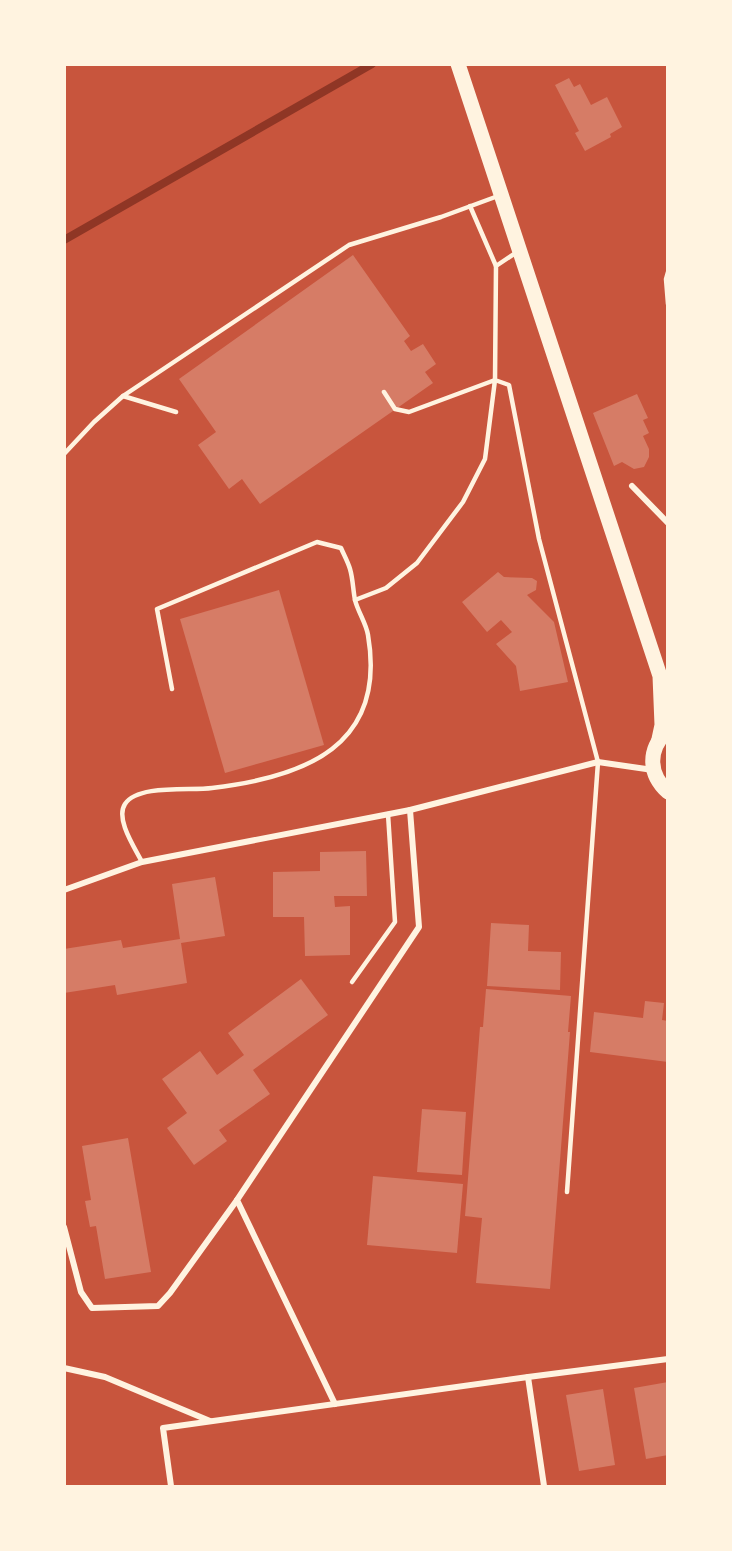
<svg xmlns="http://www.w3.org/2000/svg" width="732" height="1551" font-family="'PT Sans',sans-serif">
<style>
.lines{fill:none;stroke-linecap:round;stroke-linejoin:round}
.stream{stroke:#8f3625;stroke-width:8}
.building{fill:#d67c66}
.service{stroke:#fff3e0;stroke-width:4.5}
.minor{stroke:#fff3e0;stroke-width:6}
.primary{stroke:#fff3e0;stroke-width:15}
</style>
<rect width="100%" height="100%" fill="#c8553d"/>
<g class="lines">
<path class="stream" d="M64,240L372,64"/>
</g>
<g class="building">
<path d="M569,78L574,87L580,84L591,105L607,97L622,127L610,134L611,137L585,151L575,133L579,131L555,85Z"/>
<path d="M353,255L410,336L404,341L411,351L423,344L436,364L425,372L433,383L260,504L242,479L229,489L198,445L216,432L179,379Z"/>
<path d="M637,394L648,418L643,420L649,433L643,436L649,449V457L644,467L634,469L622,462L614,466L593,413Z"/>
<path d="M498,572L504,577L532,578L537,581L536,590L527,595L554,622L568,682L520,691L516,666L496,644L512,632L501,620L487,632L462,602Z"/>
<path d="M279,590L324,745L225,773L180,619Z"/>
<path d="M366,851L367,896H334L335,907L350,906V955L305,956L304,917H273V872L320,871V852Z"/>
<path d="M215,877L225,936L181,943L187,983L117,995L115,985L64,993V949L121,940L123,948L180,939L172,884Z"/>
<path d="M491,923L529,925L528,951L561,952L560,990L487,986Z"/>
<path d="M301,979L328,1015L253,1070L270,1094L219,1130L227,1141L194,1165L167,1128L187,1113L162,1079L200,1051L217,1075L244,1055L228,1033Z"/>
<path d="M486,989L571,996L568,1032H570L550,1289L476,1283L482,1218L465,1216L480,1027H483Z"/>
<path d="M645,1001L664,1003L662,1020L668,1021V1062L590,1052L594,1012L643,1018Z"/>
<path d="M422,1109L466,1112L462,1175L417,1172Z"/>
<path d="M128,1138L151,1272L105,1279L96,1226L90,1227L85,1201L91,1200L82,1146Z"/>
<path d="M373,1176L463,1184L457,1253L367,1245Z"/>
<path d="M668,1382V1455L646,1459L634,1388Z"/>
<path d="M603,1389L615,1465L579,1471L566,1395Z"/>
</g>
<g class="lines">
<g class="service">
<path d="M470,206L496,266"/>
<path d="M517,252L496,266L495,380L509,385L539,539L598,762L567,1192"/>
<path d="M668,272L666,279L668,304"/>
<path d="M176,412L123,396L349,245L441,217L498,196"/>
<path d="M64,454L94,422L123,396"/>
<path d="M355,600L386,588L417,563L463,502L485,459L495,380L409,412L395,409L384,392"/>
<path d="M142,862C135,848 115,819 125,804C138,784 190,791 212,788C305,777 387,746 368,635C366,623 358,612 355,600C353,590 353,579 350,569C348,562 344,555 341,548L317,542L157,609L172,689"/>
<path d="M352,982L395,922L388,814"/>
</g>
<g class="minor">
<path d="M632,486L668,523"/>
<path d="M64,890L142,862L410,810L598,762L653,770"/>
<path d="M64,1227L81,1292L92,1308L158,1306L170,1293L237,1200"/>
<path d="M64,1368L105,1377L210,1421"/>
<path d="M528,1377L544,1486"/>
<path d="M335,1404L237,1200L419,927L410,810"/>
<path d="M171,1486L163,1428L528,1377L668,1359"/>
</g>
<g class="primary">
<path d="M458,64L660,676L662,725L659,739"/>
<path d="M666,732C648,750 648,774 668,792"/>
</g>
</g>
<rect width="732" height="1551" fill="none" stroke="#fff3e0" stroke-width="132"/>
</svg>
